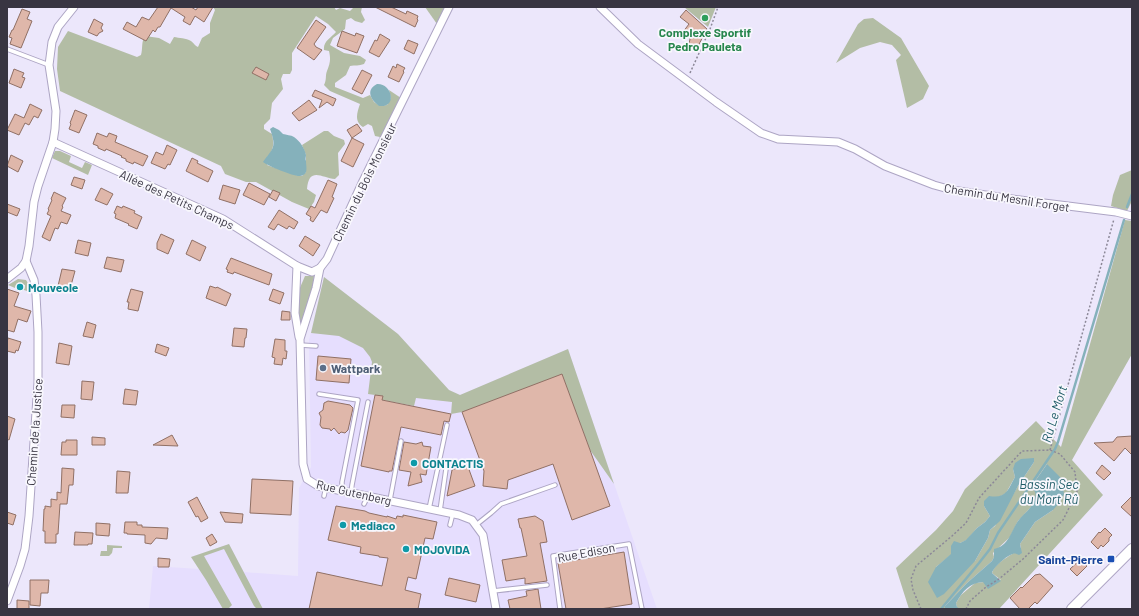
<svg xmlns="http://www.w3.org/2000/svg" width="1139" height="616" font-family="Barlow,sans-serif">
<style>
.built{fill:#e6defe}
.green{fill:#b3bda5;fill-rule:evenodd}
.water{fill:#85b1bb}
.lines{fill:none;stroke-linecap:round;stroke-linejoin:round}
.stream{stroke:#85b1bb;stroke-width:2.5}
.building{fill:#dfb7aa;stroke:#907065}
.lane-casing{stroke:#ada5c4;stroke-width:5.5}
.street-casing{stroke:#ada5c4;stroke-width:9}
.secondary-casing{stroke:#ada5c4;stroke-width:12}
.path{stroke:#8c8898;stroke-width:1.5;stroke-dasharray:2 2;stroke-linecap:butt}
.lane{stroke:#fff;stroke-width:3.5}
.street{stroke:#fff;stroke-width:7}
.secondary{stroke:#fff;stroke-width:10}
.leisure-dot{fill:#2e9e5b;stroke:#f8f7fd;stroke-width:1.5}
.culture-dot{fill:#0f9aa8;stroke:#f8f7fd;stroke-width:1.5}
.service-dot{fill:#5c6f8a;stroke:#f8f7fd;stroke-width:1.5}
.transit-dot{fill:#1a4fb4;stroke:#f8f7fd;stroke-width:1.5}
.labels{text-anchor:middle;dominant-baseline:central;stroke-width:3.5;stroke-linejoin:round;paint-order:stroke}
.leisure-label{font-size:12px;font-weight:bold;fill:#27864d;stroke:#f8f7fd}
.street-label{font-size:12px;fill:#383542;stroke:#f8f7fd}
.culture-label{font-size:12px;font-weight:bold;fill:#0d838f;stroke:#f8f7fd;text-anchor:start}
.service-label{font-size:12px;font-weight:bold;fill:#4e5e75;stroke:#f8f7fd;text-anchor:start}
.transit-label{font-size:12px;font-weight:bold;fill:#164399;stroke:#f8f7fd;text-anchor:end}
.water-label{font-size:13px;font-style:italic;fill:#1f5c67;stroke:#f8f7fd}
</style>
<rect width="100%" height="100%" fill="#ece7fb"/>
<path class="built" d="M324,277L398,334L449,390L460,395L568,349L657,609H149L153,566L199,569L191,557L229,544L244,572L298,576L299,488L311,467L309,340Z"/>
<g class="green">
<path d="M213,7H334L336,10L340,8L350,11L354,7H362L361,12L365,20L362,23L355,21L351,18L346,20L345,29L333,38L330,45L344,53L360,56L366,60L364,64C359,66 355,65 350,66L346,75L335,83V87L363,98L370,95L374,102L380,106L387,105L391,98L389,90L401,98L383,135L380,137L375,136L372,126L368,124L363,127C354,121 357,113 360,104L330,91L324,85C327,79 325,76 327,71C330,63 331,60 329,51L324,50C323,41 331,38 336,32L328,24L316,16L292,53V70L290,74H283L281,79L283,89L272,103L270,119L264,125V129L272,134C274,143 274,151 267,157V165L299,176H302L306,172V155L302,145L324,131H328L334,136L344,140L345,144L338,153L339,175L335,179C322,178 309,166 307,189L316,195L314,202L309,209L292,202L256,182H246L225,174L221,166L60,91L57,69L58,47L68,31L137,57L141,55C143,48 141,42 145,36L159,38L170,44L174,37C179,38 186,38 191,41C194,43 195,46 198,47L202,38L210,33V23L215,10Z"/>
<path d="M425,7H445L437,24Z"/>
<path d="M684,7H716L708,27Z"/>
<path d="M873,18L901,38L929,86L923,99L907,108L896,60L901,55L892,45L880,42L860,48L836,63L858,24L864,19Z"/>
<path d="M55,151H60L71,156L69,162L82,168L85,162L92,165L88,175L52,158Z"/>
<path d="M1132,170V201L1127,211L1111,206L1113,195L1120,175Z"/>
<path d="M1125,220L1132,221V354L1072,460L1103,495L999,609H960L957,608L956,603L961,595L975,583L1001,580L992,573C995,562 1012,555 1021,548L1020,544L1035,522L1053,510L1047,464L1031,487L1036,492V497L1032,506L1018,521L1010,537L993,553L994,557L992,561L967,583L945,606V609H909L896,568L936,530L953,511L965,489L1036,421L1061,447ZM1034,462L1018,486L995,526L990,530L988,538L975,561L936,567L952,554L960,543L967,540L977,528L985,522L990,516L984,506L1006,493L1015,477L1013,469Z"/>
<path d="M305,276H314L313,286L302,324H299L298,310L299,290Z"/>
<path d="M324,277L398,334L449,390L460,395L568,349L614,484L590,450L562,375L462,412L451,414L452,402L416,398L414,406L382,400V396L368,394L372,362L370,357L363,348L339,336L311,333Z"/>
<path d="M18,279L26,280L29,285L30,292L24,290L25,285L17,283L15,288L8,285Z"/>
<path d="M229,544L263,609H257L254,606L224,549L204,556L232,605L228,609H223L206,580L191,557Z"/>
<path d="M107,545L122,546V548H113L112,553L109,556H100L101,551H107Z"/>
</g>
<g class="water">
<path d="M377,84C392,83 398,108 379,106C371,100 365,90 377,84Z"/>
<path d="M273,127L279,130L283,134C286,135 291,135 294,137C300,141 305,149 306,155C306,157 305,159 306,161C306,167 309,175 300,176C295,177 268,166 263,162C273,148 277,148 270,129Z"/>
<path d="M1034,458V462L1018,486L1000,521L990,530L988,538L975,561L944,594L937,598L928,582L936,567L951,554V546L954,541L960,543L966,540L977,528L985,522L990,516L984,506V501L989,496C1006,499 1008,490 1015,477L1013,469L1015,463L1021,459Z"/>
<path d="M1047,464L1061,478L1064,494L1060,502L1053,510L1035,522L1020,544L1022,553L1019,555C1016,554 1015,553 1013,554C1007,555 993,568 992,573L1001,581L988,589L983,582C969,583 963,591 956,603L957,607L960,609H945V606L967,583L992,561L994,557V549C1009,546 1011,531 1018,521C1024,513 1033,508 1035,498C1037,493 1034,490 1031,487Z"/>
</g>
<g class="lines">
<g class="stream">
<path d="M1127,207L1132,194"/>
<path d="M941,609L979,563L990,549L998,533L1055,449L1058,442L1124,220"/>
</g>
</g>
<g class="building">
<path d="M158,7H191L196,10L198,7H213L204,22L195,16L190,25L183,21L185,17L171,8L160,27H158L155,32L153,30L146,41L123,29L127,22L136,27L142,17L149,20Z"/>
<path d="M375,7H391L406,14L407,11L418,16L417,19L418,20L415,27Z"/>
<path d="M22,9L30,12L27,19L32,21L21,48L10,44L12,38L9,37L12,30H13Z"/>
<path d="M686,10L707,29L696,50L689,44L690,39L683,32L689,24L680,17Z"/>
<path d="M94,19L103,24L101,28L103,31L99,33L97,36L88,32Z"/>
<path d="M316,20L326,27L314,44L316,47L322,50L314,60L297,48Z"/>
<path d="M342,31L355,36L356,33L364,36L357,53L337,46Z"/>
<path d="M380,34L390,40L379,57L369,52L375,40L377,41Z"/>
<path d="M408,40L418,44L414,54L404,49Z"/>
<path d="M397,64L405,68L403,71L404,72L399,82L388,77L393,66L396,68Z"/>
<path d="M256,67L269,74L266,80L252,73Z"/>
<path d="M14,69L24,73L22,77L25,78L21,88L9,83Z"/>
<path d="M362,70L372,75L362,94L352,89Z"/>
<path d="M315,90L336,99L333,106L327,102L319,108L322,100L312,96Z"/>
<path d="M309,100L317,110L299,121L292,113Z"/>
<path d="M30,104L42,110L38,118L34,116L29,125L25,123L19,135L7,130L15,114L24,118Z"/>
<path d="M75,110L87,115L79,133L69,129L71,124L70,123Z"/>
<path d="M357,124L362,131L352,138L347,130Z"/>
<path d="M97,133L107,137L109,133L117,136L115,142L148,156L143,166L134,162L133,164L126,161V159L121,157L122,156L106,149L105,151L98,148V146L93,144Z"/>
<path d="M352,138L364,144L353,167L341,161Z"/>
<path d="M167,145L177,150L170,165L168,164L165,169L151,163L156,152L163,155Z"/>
<path d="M11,155L23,161L18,172L7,166Z"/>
<path d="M192,158L198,161L197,163L213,171L208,182L186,171Z"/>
<path d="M74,177L85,180L82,189L71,185Z"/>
<path d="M328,180L337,184L332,197L334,198L327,213L321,210L313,222L310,220L311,217L306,214L311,206L315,208Z"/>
<path d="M249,183L270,194L264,205L243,195Z"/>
<path d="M223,185L240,190L235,204L219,199Z"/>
<path d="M101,188L113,194L107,205L95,200Z"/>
<path d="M273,190L280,193L276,201L269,197Z"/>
<path d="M54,192L66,198L62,206L63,207L61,211L71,215L67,224L61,222L58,229L55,228L50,241L42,237L51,216L47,214L49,210L48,209L52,200L51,199Z"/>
<path d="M7,204L20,209L17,216L7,212Z"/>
<path d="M117,206L122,208L123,206L135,211L134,213L142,217L137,229L128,225L129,224L115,218L116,214L114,213Z"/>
<path d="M279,210L298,222L294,229L289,226L287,229L278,224L274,230L268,227Z"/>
<path d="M161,234L174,240L168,254L157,249V243Z"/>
<path d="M305,236L320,245L313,256L299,246Z"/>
<path d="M78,240L91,243L88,256L75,253Z"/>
<path d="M192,240L206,247L200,261L186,254Z"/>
<path d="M107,257L124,260L121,272L104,268Z"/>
<path d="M231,258L272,274L269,285L234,272L233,274L227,272L228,270L226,269Z"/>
<path d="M62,269L75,271L70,289L58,286Z"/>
<path d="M210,286L216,288L217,287L231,294L226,306L206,298Z"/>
<path d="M7,289L19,293L14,306L31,311L27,322L18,319L14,332L7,330Z"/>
<path d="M131,289L143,292L138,311L128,309L129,302H127Z"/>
<path d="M273,289L284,293L280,304L269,300Z"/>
<path d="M282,311L290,312V320H281Z"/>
<path d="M87,322L96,325L93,338L83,336Z"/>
<path d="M234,328L247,329L246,338H245L244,347L232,346Z"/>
<path d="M8,338L21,342L18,351L16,350L15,353L7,351V343Z"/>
<path d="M275,339L285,340V351H287L286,359L283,358L282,365L274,364L275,358L272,357Z"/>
<path d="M59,343L72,346L69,365L56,363Z"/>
<path d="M157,344L169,348L166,356L155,352Z"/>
<path d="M318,356L351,359L349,383L316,380Z"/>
<path d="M562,374L590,450L610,506L572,520L553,464L508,480L507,489L483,486L484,471L462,412Z"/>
<path d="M82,381L94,382L92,400L81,399Z"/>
<path d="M125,389L138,391L136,405L123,404Z"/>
<path d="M375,395L383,396L382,400L451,414L449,422L444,421L441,435L401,427L392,471H389V472L361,466Z"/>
<path d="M328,401L350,405L353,408L348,430L345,433L341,432L339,434L334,428L331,431L330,429L322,428L320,425L321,417L319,413L323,410L324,403Z"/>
<path d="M62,405H75L74,418L61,417Z"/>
<path d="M7,416L15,419L9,440L7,439Z"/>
<path d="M172,435L178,446L153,445Z"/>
<path d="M1132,436V455L1125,448L1114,461L1094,443L1113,442L1117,437Z"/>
<path d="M92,437L105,438V445H92Z"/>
<path d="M66,440H77V455H61L62,442H66Z"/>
<path d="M404,442L416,444L422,442L423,446L431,447L426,475L420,474L422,482L408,486L411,472L399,470Z"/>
<path d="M467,464L475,486L447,496L452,470Z"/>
<path d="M1102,465L1111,473L1104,480L1096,473Z"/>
<path d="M62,468L74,469L73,485H69L67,504H60L58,534H56V543H45V531H43L44,509H45V506L51,507V499L57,500V492L61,493Z"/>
<path d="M117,471L130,472L128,493H116Z"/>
<path d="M252,479L293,481L291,515L250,513Z"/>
<path d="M1132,496V517L1121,507Z"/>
<path d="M197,497L208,518L201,522L198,516L196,517L188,502Z"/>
<path d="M336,506L365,511L369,513L387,517V516L396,519L397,516L403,517V515L437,522L433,539L425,538L416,579L408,577L405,590L421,594L418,609H309L317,572L382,586L388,558L379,557V556L360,553L361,547L328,540Z"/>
<path d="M7,512L16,515L13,525L7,523Z"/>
<path d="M220,512L243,514L242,523L225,522Z"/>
<path d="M535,516L543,521L547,542L540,543L547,581L525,584V578L506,581L502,560L527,556L521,528H520L518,519Z"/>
<path d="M125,522H137V525H142V527L168,528L167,539L156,538L151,544L145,543V535L127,534V533H124Z"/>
<path d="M96,523L110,524L109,536L96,535Z"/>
<path d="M1105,528L1112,535L1109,538V541L1103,547L1101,545L1098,549L1091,542L1099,532L1100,533Z"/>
<path d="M75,532L93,533L92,544H88V545H74Z"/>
<path d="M212,534L217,542L210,546L206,538Z"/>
<path d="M624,552L632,604L600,609H566L558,563Z"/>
<path d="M158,558L170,559L169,567H158Z"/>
<path d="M1081,559L1087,566L1077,576L1070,569Z"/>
<path d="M1040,574L1053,586L1037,604L1035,602L1028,609H1020L1010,598L1021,587L1022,588L1035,575Z"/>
<path d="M449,578L480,585L476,602L445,595Z"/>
<path d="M30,580H49L48,593H41L40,606L30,605Z"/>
<path d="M538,589L541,609H510L508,600L527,596L526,591Z"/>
<path d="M17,600L29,601V609H17Z"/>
</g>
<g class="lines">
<g class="lane-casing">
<g id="lane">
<path d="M7,49L49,65"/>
<path d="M300,345L316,346"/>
<path d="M319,394L358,400L342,482V491"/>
<path d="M351,493L352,485L368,402"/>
<path d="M324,496L326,487"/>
<path d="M390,500L401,441"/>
<path d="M364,504L368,496"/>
<path d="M429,509L447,425"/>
<path d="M440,511L446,469"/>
<path d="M450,525L453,513"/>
<path d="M476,525L491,513L501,504L555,485"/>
<path d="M493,591L547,585"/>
<path d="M560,609L553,556L629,544L642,609"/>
</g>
</g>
<g class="street-casing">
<g id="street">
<path d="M600,7L638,44L716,102L761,133L778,139L838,142L855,149L885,166L934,185L952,190L1020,200L1116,212L1132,216"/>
<path d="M53,142L223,219L297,266L312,272L320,268L327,259L363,181L449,7"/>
<path d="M297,266L295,313L299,337"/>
<path d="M320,268L316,288L300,339L303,464L307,479L318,486L459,515L472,520L483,535L496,609"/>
<path d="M7,279L21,268L26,261L29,246L34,202L38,186L53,142L55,129L56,111L49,65L52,42L58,27L74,7"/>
<path d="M7,601L20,566L25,549L29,516L38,382V332L36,295L34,280L26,261"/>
</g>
</g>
<g class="secondary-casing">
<path id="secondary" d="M1072,609L1132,549"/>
</g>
<g class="path">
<path d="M690,73L710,29L718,7"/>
<path d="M1050,450L1114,219"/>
<path d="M921,609L913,590L911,579L916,566L952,536L966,523L979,498L1022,451L1050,450L1060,454L1075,472L1077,492L1063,520L1023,559L999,579L986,587L970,601L966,609"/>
</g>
<use href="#lane" class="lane"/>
<use href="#street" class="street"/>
<use href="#secondary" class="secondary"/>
</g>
<circle class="leisure-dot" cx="705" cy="18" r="4"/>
<g class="culture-dot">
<circle cx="20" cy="287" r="4"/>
<circle cx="414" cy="463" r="4"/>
<circle cx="343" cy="525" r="4"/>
<circle cx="406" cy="549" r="4"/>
</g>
<circle class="service-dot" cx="323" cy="368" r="4"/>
<rect class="transit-dot" x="1107" y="555" width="8" height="8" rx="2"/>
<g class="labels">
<g class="leisure-label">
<text x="705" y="32">Complexe Sportif<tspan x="705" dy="14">Pedro Pauleta</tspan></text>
</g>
<g class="street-label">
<text transform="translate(364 182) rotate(-64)">Chemin du Bois Monsieur</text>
<text transform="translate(1007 197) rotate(9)">Chemin du Mesnil Forget</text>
<text transform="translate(177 199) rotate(25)">Allée des Petits Champs</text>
<text transform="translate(34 432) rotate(-86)">Chemin de la Justice</text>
<text transform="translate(354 492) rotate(13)">Rue Gutenberg</text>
<text transform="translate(586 552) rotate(-11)">Rue Edison</text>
</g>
<g class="culture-label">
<text x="28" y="287">Mouveole</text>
<text x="422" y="463">CONTACTIS</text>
<text x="351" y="525">Mediaco</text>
<text x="414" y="549">MOJOVIDA</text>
</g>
<g class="service-label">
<text x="331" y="368">Wattpark</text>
</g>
<g class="transit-label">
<text x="1103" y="559">Saint-Pierre</text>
</g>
<g class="water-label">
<text transform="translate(1054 414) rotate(-73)">Ru Le Mort</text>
<text x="1049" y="484">Bassin Sec<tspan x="1049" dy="15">du Mort Rû</tspan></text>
</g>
</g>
<rect width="1139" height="616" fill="none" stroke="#383542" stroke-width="16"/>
</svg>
